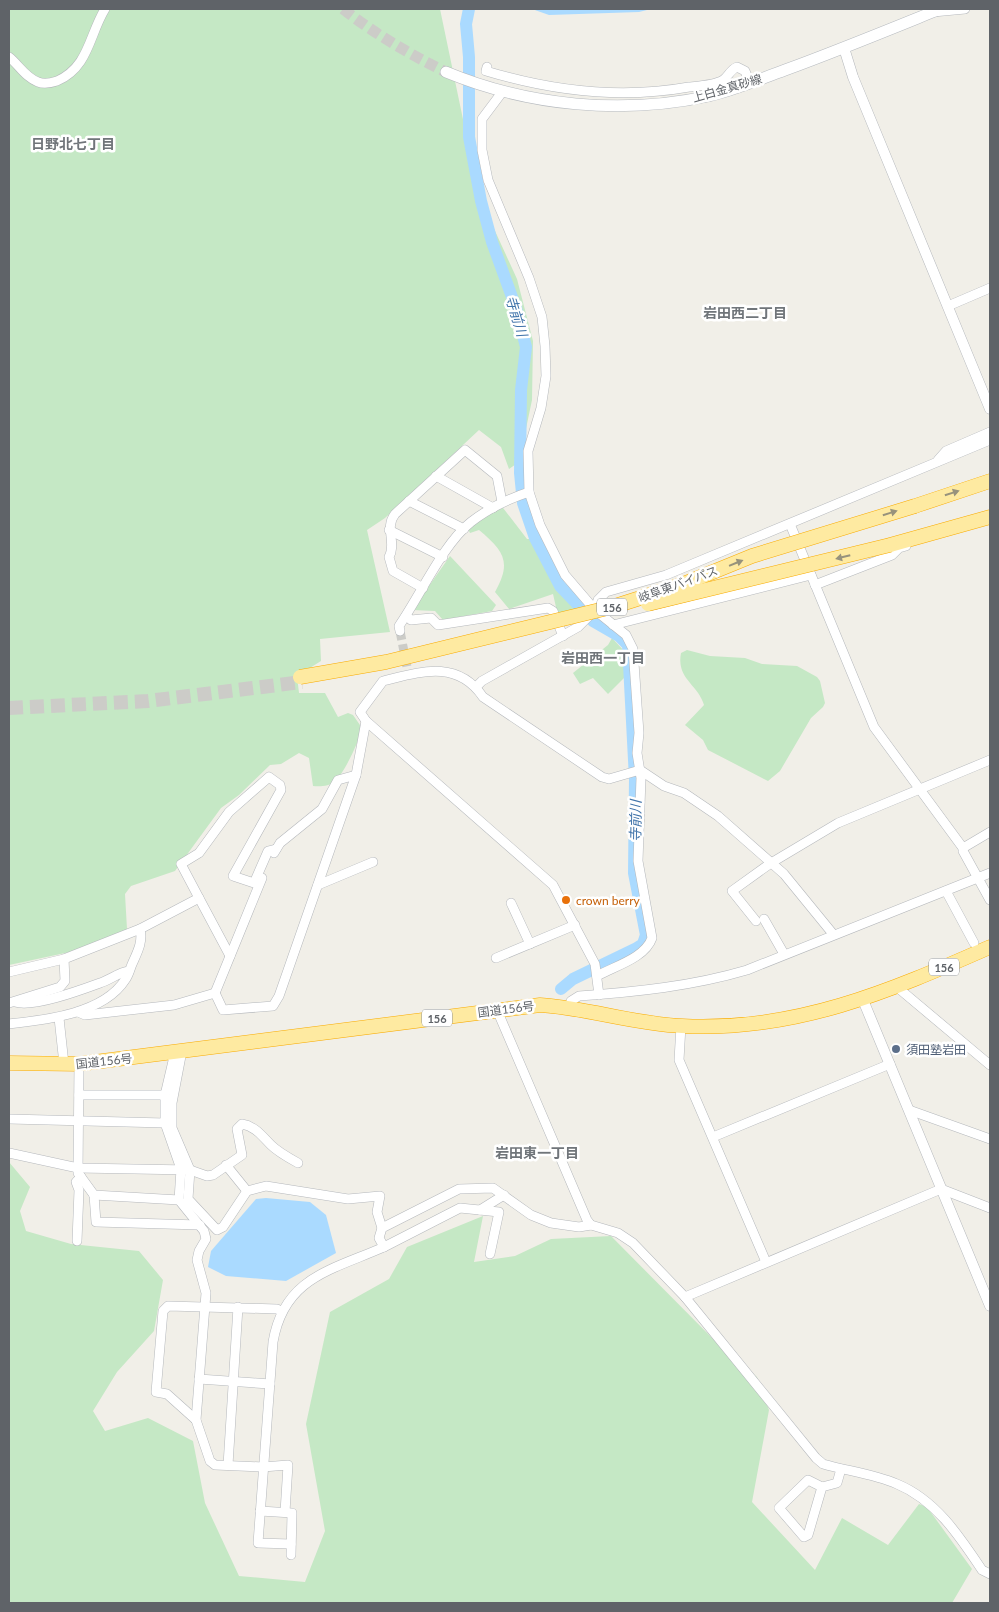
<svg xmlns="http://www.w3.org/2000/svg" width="999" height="1612" font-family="Lato,'Noto Sans JP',sans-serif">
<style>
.green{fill:#c5e8c5}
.water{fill:#aadaff}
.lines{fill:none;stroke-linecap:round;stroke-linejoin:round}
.river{stroke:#aadaff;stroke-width:12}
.minor-tunnel{stroke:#ccccc8;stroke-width:9;stroke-dasharray:9 4.5;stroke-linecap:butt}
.secondary-tunnel{stroke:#ccccc8;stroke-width:11;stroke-dasharray:11 5.5;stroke-linecap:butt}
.trunk-tunnel{stroke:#ccccc8;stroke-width:14;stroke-dasharray:14 7;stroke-linecap:butt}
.minor-casing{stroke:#b5b8bc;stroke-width:10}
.tertiary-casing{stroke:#b5b8bc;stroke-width:11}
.secondary-casing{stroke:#b6babf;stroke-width:12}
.trunk-casing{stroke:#f9ab00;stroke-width:15}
.minor{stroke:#fff;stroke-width:9}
.tertiary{stroke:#fff;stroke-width:10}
.secondary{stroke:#fff;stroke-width:11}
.trunk{stroke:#feeaa1;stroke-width:14}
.trunk-bridge-casing{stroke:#f9ab00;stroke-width:15;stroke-linecap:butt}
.trunk-bridge{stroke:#feeaa1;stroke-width:14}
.oneway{fill:#97927c}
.food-dot{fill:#e8710a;stroke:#fff;stroke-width:2}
.service-dot{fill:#5c6f8a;stroke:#fff;stroke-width:2}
.labels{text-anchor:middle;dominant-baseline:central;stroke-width:5;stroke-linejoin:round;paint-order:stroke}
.shield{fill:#fff;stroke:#8f9295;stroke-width:1}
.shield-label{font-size:11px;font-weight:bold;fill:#5f6368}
.street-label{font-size:12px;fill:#5f6368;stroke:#fff}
.food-label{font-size:12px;fill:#c56008;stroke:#fff;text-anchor:start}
.service-label{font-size:12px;fill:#4e5e75;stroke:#fff;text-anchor:start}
.neighbourhood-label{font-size:14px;font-weight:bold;fill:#70757a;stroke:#fff}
.water-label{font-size:14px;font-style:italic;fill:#4174aa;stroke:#fff}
</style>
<rect width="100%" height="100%" fill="#f1efe8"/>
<g class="green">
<path d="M9,9H440L479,196L517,279L533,341L532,400L519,462L509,469L501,447L479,430L385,518L367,530L390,632L320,639L321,661L297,676L299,693H325L338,717L348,713L353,715L362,728C360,739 344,774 335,781C330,786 320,787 313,786L309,758L299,753L281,764L270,765L239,795L221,808L175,871L131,886L125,894L127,929L122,938L112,943L9,965Z"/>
<path d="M500,504L527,539H533L559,589L580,611L558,616L553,594L509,609L495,592C512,562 504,551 479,530L470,533L468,529Z"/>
<path d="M450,556L496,605L492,611L443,620L435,611L412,610Z"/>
<path d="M612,638L625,652L628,674L608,694L593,678L580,684L573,673L608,645Z"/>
<path d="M687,650L710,656L745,658L762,664L797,666L817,677L820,681L825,703L823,707L811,718L780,771L768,781L708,750L703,740L685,725L704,705C698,684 676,679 681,653Z"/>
<path d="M9,1162L30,1187L20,1211L26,1231L71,1244L139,1251L163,1280L154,1331L117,1372L93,1411L105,1431L148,1418L193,1441L205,1503L239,1576L305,1582L325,1531L306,1424L330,1312L389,1279L407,1247L483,1216L474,1262L515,1256L551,1239L611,1236L720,1346L757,1377L769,1410L752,1502L815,1570L842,1518L888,1545L919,1504L927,1507L972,1569L952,1603H9Z"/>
</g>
<g class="water">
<path d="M532,9H651L639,12L549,15Z"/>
<path d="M266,1198L310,1202L326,1215L336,1253L286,1281L226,1276L208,1267L211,1251L256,1199Z"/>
</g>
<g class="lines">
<g class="river">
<path d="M469,9L466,24L469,57V137L481,201L492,242L516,308L526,347L521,390L520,473L523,503L535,538L560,586L584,611"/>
<path d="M561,989L573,979L635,949L643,944L646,935L634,873L635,779L628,645L619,636L593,621"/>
</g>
<path class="minor-tunnel" d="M400,631L407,667"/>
<path class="secondary-tunnel" d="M343,9C375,34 409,54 446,72"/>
<path class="trunk-tunnel" d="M9,708L148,701L302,682"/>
<g class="minor-casing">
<g id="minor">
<path d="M933,12L965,9"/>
<path d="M9,57C19,65 25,77 38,82C43,84 51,83 57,81C89,67 89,35 105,9"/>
<path d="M487,67L486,71C552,91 622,99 689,87C699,86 715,85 723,80C728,77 730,70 737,67L745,71L750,83"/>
<path d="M500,95L482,119V150L488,180L529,278L542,317L545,346L546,376L541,408L528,451L529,492L540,525L565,575L595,610L626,635L633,649L639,733L637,753L641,778L638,861L652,938C645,958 615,966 597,976"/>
<path d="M948,306L990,288"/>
<path d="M938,460L946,451L990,432"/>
<path d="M436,476L493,508"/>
<path d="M409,501L464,529"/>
<path d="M790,524L874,727L963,848L990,832"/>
<path d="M389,530L443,557"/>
<path d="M815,585L892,555L899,548L906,546"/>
<path d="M423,588L393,571L389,557C397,543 384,528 395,514L465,450L497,476L502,502"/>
<path d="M406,616L411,620L431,618L438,625L548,608L553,611L563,636"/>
<path d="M613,625L811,575"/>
<path d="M400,631L399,626C420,596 443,544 471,522C489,508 508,499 529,492"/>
<path d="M476,687L482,681L578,627L595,610L598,600L606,592L666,575L990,440"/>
<path d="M963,851L990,900"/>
<path d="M274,853L280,843L322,809L338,780L356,775"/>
<path d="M318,885L373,862"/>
<path d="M946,891L974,943"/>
<path d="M199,898L230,956"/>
<path d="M511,903L530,944"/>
<path d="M764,919L784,954"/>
<path d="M756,921L732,891L771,863L838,823L990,760"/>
<path d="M496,958L575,925"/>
<path d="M9,972L64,959L140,929L199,898L181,864L199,853L229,812L269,777L280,785L281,790L233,876L254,883L268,851L276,849"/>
<path d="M897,987L990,1065"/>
<path d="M215,993L262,878"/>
<path d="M599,995L595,964L553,885L366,721L360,712L383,681C420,672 457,659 483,697L602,777L609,779L640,770L664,786L684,793L718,816L784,874L833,934"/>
<path d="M15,1002C33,1008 81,990 100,983C110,980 119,972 129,971"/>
<path d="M9,1003L60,987L65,981L64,959"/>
<path d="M570,1007L571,1001L579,996C636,992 693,986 747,970L990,873"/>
<path d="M497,1010L587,1220L591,1225"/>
<path d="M78,1012L85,1015L174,1005L215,993L223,1010L273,1006L279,996L356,775L366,721"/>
<path d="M59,1018L64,1064"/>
<path d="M9,1024C45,1020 103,1014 125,980C129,975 130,968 133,962C138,951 143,941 140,929"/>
<path d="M681,1026L679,1060L766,1262"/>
<path d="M182,1051L172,1103V1128L190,1170L188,1199L217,1230L223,1227L247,1191"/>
<path d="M172,1053L173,1061L165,1095V1123L181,1169L179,1200L204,1231L206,1239L199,1251L197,1260L206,1293L196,1420L210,1461L215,1465L263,1467L288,1465L285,1512"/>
<path d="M79,1064L78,1173L94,1195L179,1200"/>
<path d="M79,1095H165"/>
<path d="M909,1110L990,1139"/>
<path d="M9,1119L165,1123"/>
<path d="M713,1137L890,1064"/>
<path d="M9,1153L78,1168L190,1170L207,1176L213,1175L242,1155L237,1129L242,1124C255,1126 262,1136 271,1145C278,1152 289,1158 298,1163"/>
<path d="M226,1165L247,1191L266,1186L348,1199L380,1196L377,1212L382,1228"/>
<path d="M94,1195L96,1222L200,1225"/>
<path d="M480,1210L504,1195"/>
<path d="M77,1241L79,1190L76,1182L81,1177"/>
<path d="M384,1247L460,1208L499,1212L490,1254"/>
<path d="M685,1297L941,1189L990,1208"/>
<path d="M199,1379L270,1384"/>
<path d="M196,1420L167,1394L156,1392L163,1311L168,1306L277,1309L281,1311"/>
<path d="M228,1465L238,1307"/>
<path d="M822,1487L808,1480L779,1508L804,1537L808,1535L822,1487L837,1483L841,1469"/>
<path d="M260,1511L292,1513L291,1555"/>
<path d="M291,1544L258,1543L273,1342C284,1277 332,1270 384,1247L379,1238L382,1228L459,1189L493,1188L531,1215L551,1223L579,1227L591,1225L618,1233L633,1243L685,1297L816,1458L823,1464C847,1471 874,1474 897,1484C936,1500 960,1537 982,1570L990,1574"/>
</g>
</g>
<g class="tertiary-casing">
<g id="tertiary">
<path d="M844,48L853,77L990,409"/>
<path d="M863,1000L990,1306"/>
</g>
</g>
<g class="secondary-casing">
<path id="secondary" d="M446,72C528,106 622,115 709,96C735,90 760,79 785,70C837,51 888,30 940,9"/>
</g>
<g class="trunk-casing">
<g id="trunk">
<path d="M915,506L990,481"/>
<path d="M890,545L990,517"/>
<path d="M9,1063L79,1064L540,1005C588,1008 634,1024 682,1026C795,1032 890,991 990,947"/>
</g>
</g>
<use href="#minor" class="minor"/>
<use href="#tertiary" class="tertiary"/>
<use href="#secondary" class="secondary"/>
<use href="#trunk" class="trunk"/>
<g class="trunk-bridge-casing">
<g id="trunk-bridge">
<path d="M648,604L890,545"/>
<path d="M300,677L386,662L612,607L681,585L752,556L915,506"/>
</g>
</g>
<use href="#trunk-bridge" class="trunk-bridge"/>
</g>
<defs><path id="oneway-solid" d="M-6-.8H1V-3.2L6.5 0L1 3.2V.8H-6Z" transform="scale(1.25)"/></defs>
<g class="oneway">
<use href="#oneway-solid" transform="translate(952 493) rotate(-18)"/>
<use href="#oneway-solid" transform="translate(890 513) rotate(-17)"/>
<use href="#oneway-solid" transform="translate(843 557) rotate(166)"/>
<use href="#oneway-solid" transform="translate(736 563) rotate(-22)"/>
</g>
<circle class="food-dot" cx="566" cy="900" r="5"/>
<circle class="service-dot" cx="896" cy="1049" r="5"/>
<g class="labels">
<g class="shield">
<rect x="597" y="598.5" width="30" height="17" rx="4"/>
<rect x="929" y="958.5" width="30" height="17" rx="4"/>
<rect x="422" y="1009.5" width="30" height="17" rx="4"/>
</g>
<g class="shield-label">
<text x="612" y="607">156</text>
<text x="944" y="967">156</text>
<text x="437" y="1018">156</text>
</g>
<g class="street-label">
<text transform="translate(727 88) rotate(-16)">上白金真砂線</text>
<text transform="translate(678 584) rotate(-20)">岐阜東バイパス</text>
<text transform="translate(506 1009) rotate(-7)">国道156号</text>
<text transform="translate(104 1061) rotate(-6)">国道156号</text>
</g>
<g class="food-label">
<text x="576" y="900">crown berry</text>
</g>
<g class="service-label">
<text x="906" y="1049">須田塾岩田</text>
</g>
<g class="neighbourhood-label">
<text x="73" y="143">日野北七丁目</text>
<text x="745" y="312">岩田西二丁目</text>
<text x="603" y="657">岩田西一丁目</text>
<text x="537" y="1152">岩田東一丁目</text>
</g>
<g class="water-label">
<text transform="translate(517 316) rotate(73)">寺前川</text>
<text transform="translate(635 821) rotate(-89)">寺前川</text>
</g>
</g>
<rect width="999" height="1612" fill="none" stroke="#5f6368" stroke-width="20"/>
</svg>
